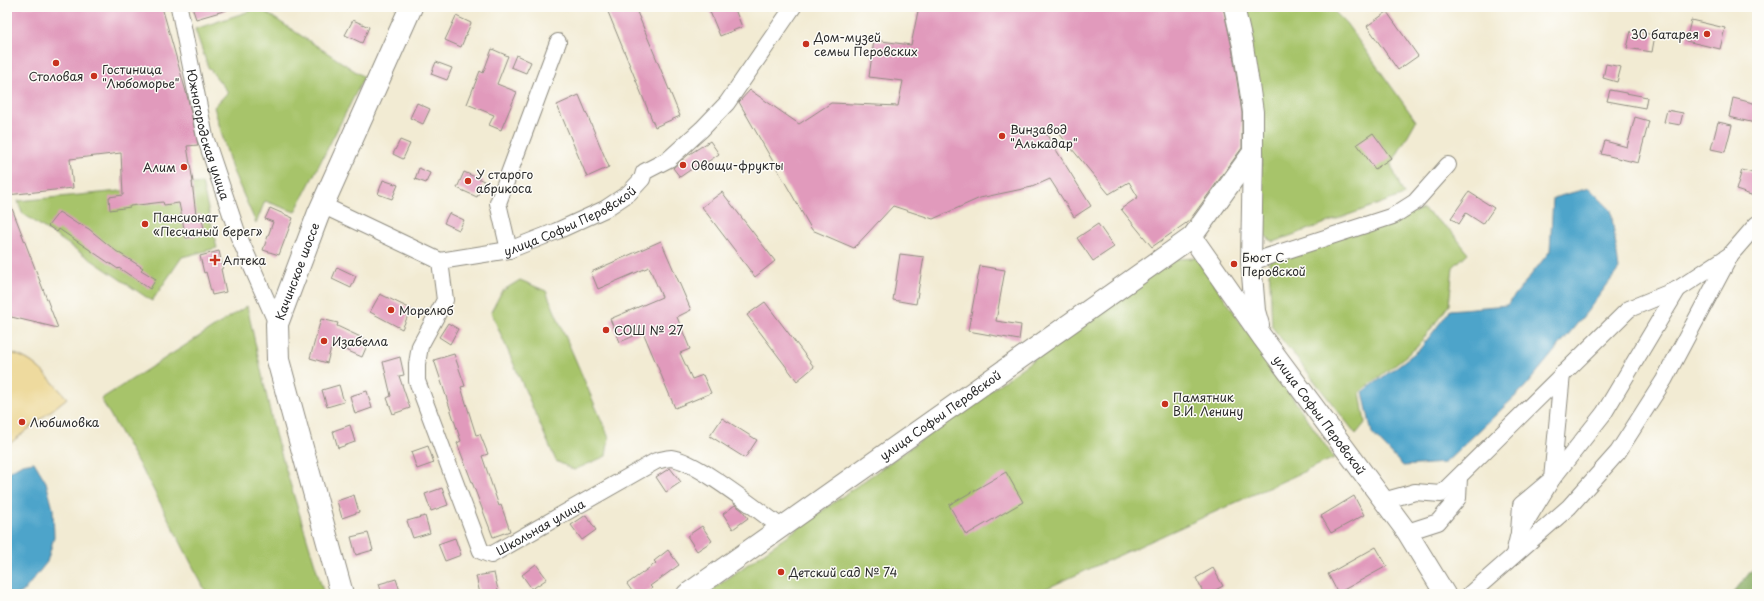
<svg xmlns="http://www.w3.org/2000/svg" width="1764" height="601" font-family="'Playpen Sans',sans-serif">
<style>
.green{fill:#a7c46b;stroke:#69784b}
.forest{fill:#85aa5f;stroke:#586a45}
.sand{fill:#eeda9e;stroke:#8c8264}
.water{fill:#4ea4ca;stroke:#3c687a}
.building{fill:#e19abc}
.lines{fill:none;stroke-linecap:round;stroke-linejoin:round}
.minor-casing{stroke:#8e8b7f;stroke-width:18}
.tertiary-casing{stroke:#8e8b7f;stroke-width:22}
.primary-casing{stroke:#8e8b7f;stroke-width:24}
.minor{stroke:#fff;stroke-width:16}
.tertiary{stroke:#fff;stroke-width:20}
.primary{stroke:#fff;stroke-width:22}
.poi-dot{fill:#c8321e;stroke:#fdfcf7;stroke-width:1.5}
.labels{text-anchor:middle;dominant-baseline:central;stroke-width:3;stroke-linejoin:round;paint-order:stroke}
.poi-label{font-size:12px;fill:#2b2b2b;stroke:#fdfcf7;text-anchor:start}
.street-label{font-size:12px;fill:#2b2b2b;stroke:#fdfcf7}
</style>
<rect width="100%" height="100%" fill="#fdfcf7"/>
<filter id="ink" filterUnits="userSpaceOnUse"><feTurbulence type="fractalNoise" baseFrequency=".025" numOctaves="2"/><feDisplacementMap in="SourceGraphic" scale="8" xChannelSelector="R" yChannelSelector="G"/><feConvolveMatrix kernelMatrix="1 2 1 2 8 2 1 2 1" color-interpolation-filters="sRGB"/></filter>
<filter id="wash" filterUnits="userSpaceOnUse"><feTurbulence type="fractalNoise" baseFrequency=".012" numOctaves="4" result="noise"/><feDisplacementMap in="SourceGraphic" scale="16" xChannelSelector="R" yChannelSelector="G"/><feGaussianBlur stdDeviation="0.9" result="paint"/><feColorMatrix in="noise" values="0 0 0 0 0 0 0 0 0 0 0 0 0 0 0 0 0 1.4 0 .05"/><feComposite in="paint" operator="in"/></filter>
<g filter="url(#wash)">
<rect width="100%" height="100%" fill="#f2ebd3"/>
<g class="green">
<path d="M1242,7H1330L1346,23L1416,121L1391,165L1404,195L1273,242L1263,234L1260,115Z"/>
<path d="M259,8L364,77L295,212L265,201L256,223L232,169L214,107L228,92L208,67L195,29Z"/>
<path d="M202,183L217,248L182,257L152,301L22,213L18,201Z"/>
<path d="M1423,209L1451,231L1468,253L1453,267L1449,305L1417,347L1360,392L1365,423L1356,434L1272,327L1269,260Z"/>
<path d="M1197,258L1334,458L1034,594H706L1174,259Z"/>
<path d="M520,280L546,291L609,438L606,456L574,470L556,461L491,312L502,291Z"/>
<path d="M247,306L275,434L324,594H207L152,487L101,399Z"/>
</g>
<path class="forest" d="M1757,564V594H1732Z"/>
<path class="sand" d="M7,352C36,358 48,378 67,398L7,446Z"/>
<g class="water">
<path d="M1589,188L1611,210L1619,269L1586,313L1524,388L1445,463L1403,466L1372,433L1363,392L1420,349L1450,310L1507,305L1550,251L1553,198Z"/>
<path d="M34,462L46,482L53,509L54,537L47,562L23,592L19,594H7V473L22,464Z"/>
</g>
<g id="blocks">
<g class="building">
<path d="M7,7H162L188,99L198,145L187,146L193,182H192L196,215L201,214L205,234L186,238L179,203L164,205L163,202L130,206V207L110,210L109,197L123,195L121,153L70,159L73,188L7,195Z"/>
<path d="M192,7H227V10L196,19Z"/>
<path d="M606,7H635L680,116L655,127Z"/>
<path d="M708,7H734L742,27L720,36Z"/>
<path d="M923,7H1223L1232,48L1242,113V148L1189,221L1152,247L1121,209L1138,197L1129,182L1109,194L1053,126L1045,132L1091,206L1074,217L1050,179L1032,187L980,198L933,219L893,206L854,248L812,230L739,102L750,90L799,124L831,103L898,106L903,81L869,77L874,40L911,45L918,11Z"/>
<path d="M1387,12L1418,56L1398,70L1367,26Z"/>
<path d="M456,16L471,23L461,47L445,40Z"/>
<path d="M353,20L369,27L362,43L345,35Z"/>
<path d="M1691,20L1725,28L1720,49L1686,41Z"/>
<path d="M1631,31L1655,35L1652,52L1627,48Z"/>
<path d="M492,49L508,56L497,84L517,92L501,130L489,125L494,115L467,104L480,71L483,73Z"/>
<path d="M516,55L531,62L526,73L511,67Z"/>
<path d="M436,62L452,68L447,80L431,74Z"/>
<path d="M1606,64L1621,67L1617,82L1603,78Z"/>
<path d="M1610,90L1647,97L1645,108L1607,101Z"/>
<path d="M579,95L609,167L587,177L557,105Z"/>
<path d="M1733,98L1757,104L1755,123L1729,117Z"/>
<path d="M417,103L430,109L423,124L410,118Z"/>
<path d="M1667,110L1683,113L1680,125L1664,122Z"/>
<path d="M1635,117L1649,121L1638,163L1601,154L1605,141L1627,147Z"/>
<path d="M1718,122L1732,125L1725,152L1711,149Z"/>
<path d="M1373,133L1391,158L1375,169L1357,144Z"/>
<path d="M400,140L410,144L403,159L393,154Z"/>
<path d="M710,141L719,154L703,165L702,162L680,177L673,168L688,155Z"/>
<path d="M419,168L430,173L426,183L415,179Z"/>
<path d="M1742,170L1757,174V197L1736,190Z"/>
<path d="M464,172L484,181L477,197L457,188Z"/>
<path d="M383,180L398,185L392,199L378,194Z"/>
<path d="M722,192L775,261L755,277L702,207Z"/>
<path d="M1469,192L1494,208L1483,224L1466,213L1459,224L1451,218Z"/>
<path d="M7,198H8L58,328L7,316Z"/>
<path d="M270,208L293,218L279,255L263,250L273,222L265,219Z"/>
<path d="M59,212L79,225L80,224L89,229L116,251L143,268L141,270L156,279L150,289L119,268L118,269L59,229L57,232L48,226Z"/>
<path d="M449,213L464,220L459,230L444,223Z"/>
<path d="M1098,224L1114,247L1093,261L1077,238Z"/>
<path d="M661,241L691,310L677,317L690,349L680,353L692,379L703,375L711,393L675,408L643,332L620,342L610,319L662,297L649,267L598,289L591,272Z"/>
<path d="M219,251L223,268L221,269L226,292L212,295L206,272L204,273L200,256Z"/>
<path d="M900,254L924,257L916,304L893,300Z"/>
<path d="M980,266L1005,270L996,321L1021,325L1019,340L968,331Z"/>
<path d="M337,267L356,276L351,288L332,279Z"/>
<path d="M380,294L411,309L402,329L370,312Z"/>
<path d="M765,302L814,367L797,381L747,315Z"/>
<path d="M321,319L338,323L337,326L369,341L362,357L332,344L327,363L310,358Z"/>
<path d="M448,323L458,329L450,344L439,337Z"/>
<path d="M454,354L465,386L461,387L476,435L480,434L488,454L482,456L499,506L501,505L510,531L493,537L457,443L461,441L434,360Z"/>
<path d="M400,357L404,375L399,376L410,408L393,414L387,398L391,396L383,362Z"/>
<path d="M339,385L344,402L327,407L322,390Z"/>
<path d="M367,391L372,408L355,414L350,396Z"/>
<path d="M722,418L757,440L745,458L710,436Z"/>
<path d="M350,425L355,442L338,448L333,431Z"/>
<path d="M428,446L434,463L417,469L411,452Z"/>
<path d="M670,468L681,482L666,492L656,477Z"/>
<path d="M1006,472L1023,502L966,535L949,505Z"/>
<path d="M442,488L448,505L431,511L425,494Z"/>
<path d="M354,495L359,512L342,518L337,501Z"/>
<path d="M1354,496L1364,515L1331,533L1321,516Z"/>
<path d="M735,505L742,510L748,518L733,529L723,514Z"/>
<path d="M586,515L596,530L582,540L571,525Z"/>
<path d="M425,516L430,533L413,538L407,521Z"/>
<path d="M702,526L712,541L697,551L687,536Z"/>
<path d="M368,533L373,550L356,555L351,537Z"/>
<path d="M455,538L461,555L445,561L438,544Z"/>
<path d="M1376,547L1387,566L1338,593L1328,574Z"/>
<path d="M668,550L679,565L650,586L652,588L644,594H634L627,584L656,563L654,561Z"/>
<path d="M536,564L547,579L532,589L522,575Z"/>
<path d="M1213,568L1223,586L1208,594H1204L1196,578Z"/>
<path d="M494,573L498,590L480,594L476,576Z"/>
<path d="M396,579L401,594H382L379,584Z"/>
</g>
</g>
</g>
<g filter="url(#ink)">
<use href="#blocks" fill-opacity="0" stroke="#8e8b7f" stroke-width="1"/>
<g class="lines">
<g class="minor-casing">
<g id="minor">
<path id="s1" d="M179,7L205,137L238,235L277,324"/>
<path id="s2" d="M322,205L440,261L509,250L557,231L605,209L629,193L642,179L644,172L669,159L702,129L727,103L793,7"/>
<path d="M509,250L498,203L558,42"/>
<path id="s3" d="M440,261L445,300L420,346L417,364V381L481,551L491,555L656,461C661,460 667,458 671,458C695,460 760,512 781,527"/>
<path d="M1251,262L1393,216L1415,202L1448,165"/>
<path d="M1383,501L1415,492L1441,494L1629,309L1678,289L1730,255"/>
<path d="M1407,532L1438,522L1458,498L1459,477"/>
<path d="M1519,532L1521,505L1552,479L1562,374"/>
<path d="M1514,554L1519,533L1552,479L1604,413L1678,289"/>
<path d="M1470,594L1569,507L1618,452L1664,380L1731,254L1757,224"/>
</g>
</g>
<g class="tertiary-casing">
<g id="tertiary">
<path d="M1253,152L1251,262L1255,311L1259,325"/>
<path id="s4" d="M1192,237L1262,337L1407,532L1445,594"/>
<path id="s5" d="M687,594L1192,237L1253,152V112L1250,91L1243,46L1234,7"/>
</g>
</g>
<g class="primary-casing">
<g id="primary">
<path id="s6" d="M342,594L278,360L277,324L318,215L411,7"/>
</g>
</g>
<use href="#minor" class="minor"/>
<use href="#tertiary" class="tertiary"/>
<use href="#primary" class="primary"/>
</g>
</g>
<g class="poi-dot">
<circle cx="1707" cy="34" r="4"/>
<circle cx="806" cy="44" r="4"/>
<circle cx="56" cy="63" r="4"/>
<circle cx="94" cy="76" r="4"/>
<circle cx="1002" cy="136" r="4"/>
<circle cx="683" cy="165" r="4"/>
<circle cx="184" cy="167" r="4"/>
<circle cx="468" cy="181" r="4"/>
<circle cx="145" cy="224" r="4"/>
<path d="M213 254h4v4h4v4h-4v4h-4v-4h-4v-4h4z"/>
<circle cx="1234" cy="264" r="4"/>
<circle cx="391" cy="310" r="4"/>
<circle cx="606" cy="330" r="4"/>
<circle cx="324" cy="341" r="4"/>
<circle cx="1165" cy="404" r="4"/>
<circle cx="22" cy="422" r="4"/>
<circle cx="781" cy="572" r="4"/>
</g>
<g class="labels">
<g class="poi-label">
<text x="1699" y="34" text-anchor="end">30 батарея</text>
<text x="814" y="37">Дом-музей<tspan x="814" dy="14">семьи Перовских</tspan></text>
<text x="102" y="69">Гостиница<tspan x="102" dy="14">"Любоморье"</tspan></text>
<text x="56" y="76" text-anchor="middle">Столовая</text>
<text x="1010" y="129">Винзавод<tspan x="1010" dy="14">"Алькадар"</tspan></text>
<text x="691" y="165">Овощи-фрукты</text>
<text x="176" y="167" text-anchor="end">Алим</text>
<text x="476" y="174">У старого<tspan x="476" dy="14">абрикоса</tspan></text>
<text x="153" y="217">Пансионат<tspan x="153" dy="14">«Песчаный берег»</tspan></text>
<text x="1242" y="257">Бюст С.<tspan x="1242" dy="14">Перовской</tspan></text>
<text x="223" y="260">Аптека</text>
<text x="399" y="310">Морелюб</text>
<text x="614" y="330">СОШ № 27</text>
<text x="332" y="341">Изабелла</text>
<text x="1173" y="397">Памятник<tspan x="1173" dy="14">В.И. Ленину</tspan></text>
<text x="30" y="422">Любимовка</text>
<text x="789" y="572">Детский сад № 74</text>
</g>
<g class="street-label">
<text stroke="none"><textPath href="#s1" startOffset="131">Южногородская улица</textPath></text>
<text stroke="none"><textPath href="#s2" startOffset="268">улица Софьи Перовской</textPath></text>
<text stroke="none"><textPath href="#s6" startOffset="335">Качинское шоссе</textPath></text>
<text stroke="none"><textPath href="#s5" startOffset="310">улица Софьи Перовской</textPath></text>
<text stroke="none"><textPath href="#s4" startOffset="219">улица Софьи Перовской</textPath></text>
<text stroke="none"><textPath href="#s3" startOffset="376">Школьная улица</textPath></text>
</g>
</g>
<rect width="1764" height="601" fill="none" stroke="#fdfcf7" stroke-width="24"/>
</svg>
